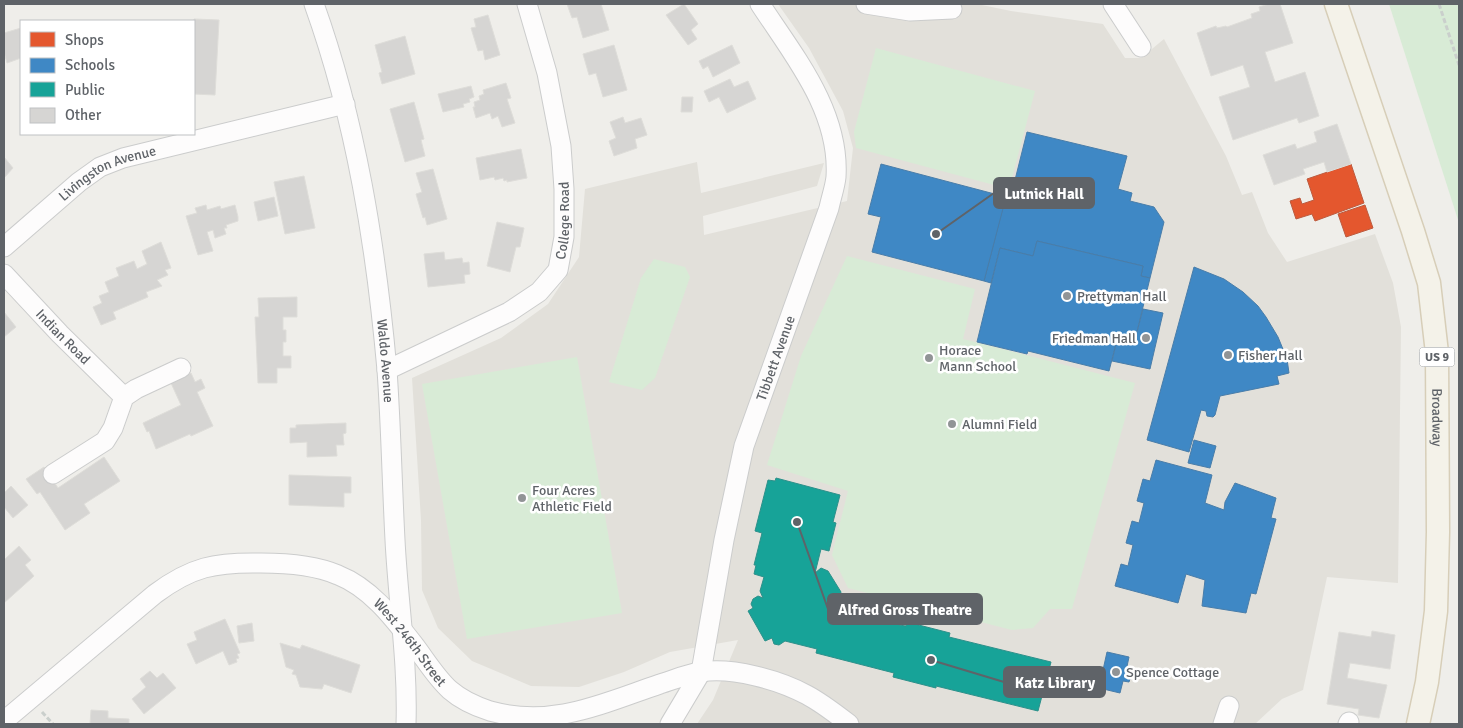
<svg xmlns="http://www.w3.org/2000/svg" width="1463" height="728" font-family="Signika,sans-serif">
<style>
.education{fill:#e2e0da}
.green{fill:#d8ebd6}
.shops{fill:#e4572e;stroke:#bc5b3f}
.schools{fill:#3f88c5;stroke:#497da9}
.public{fill:#17a398;stroke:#2d908a}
.building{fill:#d6d5d3;stroke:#deddd9}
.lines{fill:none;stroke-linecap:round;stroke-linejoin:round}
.minor-casing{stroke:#cbcccc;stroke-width:21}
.major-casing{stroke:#d7ceb8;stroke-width:25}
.path{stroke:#cacfcc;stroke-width:3;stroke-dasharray:5 2.5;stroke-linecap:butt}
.minor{stroke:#fdfcfc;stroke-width:19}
.major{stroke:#f4f2e9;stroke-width:22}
.poi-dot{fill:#919496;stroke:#fff;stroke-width:2}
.labels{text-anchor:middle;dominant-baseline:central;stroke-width:5;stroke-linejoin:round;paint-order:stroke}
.shield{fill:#fff;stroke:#8f9295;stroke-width:1}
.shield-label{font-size:12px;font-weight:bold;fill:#5f6368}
.street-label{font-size:14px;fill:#5f6368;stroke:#fff}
.poi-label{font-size:14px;fill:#5f6368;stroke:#fff;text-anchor:start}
.leader{fill:none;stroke:#5f6368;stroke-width:2}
.callout-dot{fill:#5f6368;stroke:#fff;stroke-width:2}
.callout{fill:#5f6368;stroke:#5f6368;stroke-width:2}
.callout-label{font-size:15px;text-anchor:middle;font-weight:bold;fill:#fff}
</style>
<rect width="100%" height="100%" fill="#efeeea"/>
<path class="education" d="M778,4H977L1011,11L1103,24L1125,58H1141L1164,39L1226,156L1242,195L1252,192L1268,233L1287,262L1375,234L1393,283L1401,327L1398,583L1327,577L1303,690L1282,699L1255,724H697L713,700L738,640L670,652L624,672L579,687L531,686L472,661L438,628L422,590L421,520L412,378L501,338L548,304L579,257L585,189L697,162L701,193L824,163L817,186L703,216L704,235L847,201L853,148L843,111L809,48Z"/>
<g class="green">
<path d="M1389,4H1459V223Z"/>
<path d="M876,48L1035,91L1009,189L856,148L854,132Z"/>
<path d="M847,256L975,289L963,339L1135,383L1072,609H1050L1033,628L1012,630L848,588L832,555L848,491L767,465L801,356Z"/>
<path d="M654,259L685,267L690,277L655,378L642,390L609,382L641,278Z"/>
<path d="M577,357L622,613L467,639L422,384Z"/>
</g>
<g class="shops">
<path d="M1351,164L1364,203L1315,221L1312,214L1296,219L1290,201L1300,198L1302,204L1314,200L1307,179Z"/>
<path d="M1365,205L1373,228L1346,237L1338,214Z"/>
</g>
<g class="schools">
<path d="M1027,132L1127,156L1118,189L1132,193L1130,201L1154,207L1164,222L1150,278L1141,276L1143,266L1037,241L1033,256L1000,248L991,283L984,281L1003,207L1008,208Z"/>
<path d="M881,164L1006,197L984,281L872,252L881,217L868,214Z"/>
<path d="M1037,241L1143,266L1141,276L1150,278L1135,340L1118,336L1109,371L1028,351L1027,354L977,342L1000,248L1033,256Z"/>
<path d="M1194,267L1224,279L1243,292L1258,306L1266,317L1278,337L1287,359L1289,373L1277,376L1279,384L1220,396L1215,415L1213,417L1207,416L1206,411L1201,410L1189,452L1147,440Z"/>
<path d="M1143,309L1163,313L1150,369L1112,361L1118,336L1135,340Z"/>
<path d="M1194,440L1216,446L1210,468L1188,463Z"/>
<path d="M1156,460L1212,475L1205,503L1224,510L1225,502L1235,483L1276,498L1271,518L1276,519L1256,594L1251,593L1246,613L1202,606L1205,580L1186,574L1178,603L1115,586L1121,564L1128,566L1133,545L1126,543L1132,521L1139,523L1144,503L1137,501L1143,479L1150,481Z"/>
<path d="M1107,652L1129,657L1126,671L1132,673L1129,682L1123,681L1120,693L1099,688Z"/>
</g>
<path class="public" d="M776,478L840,495L833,522L836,523L829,551L821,549L815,573L821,568L828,571L841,592L839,599L829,605L899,623V625L906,626L907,622L950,633L949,637L1051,662L1038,711L936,686V688L893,677L894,673L816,653L817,649L785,641L779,645L774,644L772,638L765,641L748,611L753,608L751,604L753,599L758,596L763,598L760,591L764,577L754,574L756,565H754L762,533L755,531L768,480L775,481Z"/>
<g class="building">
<path d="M567,4H601L609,30L583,38L577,17L572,18Z"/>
<path d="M684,4L698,24L691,30L697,39L688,45L666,15Z"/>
<path d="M1269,4H1280L1293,43L1265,52L1275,82L1305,72L1319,116L1299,123L1297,118L1233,140L1219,97L1250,87L1243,65L1211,76L1197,33L1216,26L1217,28L1226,26L1227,27L1252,18L1251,14L1260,11L1259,7Z"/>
<path d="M488,15L500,55L485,60L483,50L478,51L471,28L476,27L474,19Z"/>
<path d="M194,19L219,20L215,95L194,94Z"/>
<path d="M21,28V58L7,63L4,52V33Z"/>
<path d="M405,36L415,74L382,84L379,73L382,72L375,45Z"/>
<path d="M614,45L627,90L603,97L596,73L589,75L583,54Z"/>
<path d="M732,45L740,63L713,77L708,66L703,69L699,61Z"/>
<path d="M730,79L734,87L748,81L756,99L727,113L719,97L709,102L704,91Z"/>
<path d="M506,83L511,98L507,99L515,123L502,127L498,116L492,119L490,113L476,118L473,107H475L474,102L480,100L479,96L484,94L483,90Z"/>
<path d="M471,86L474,97L469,99L470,102L463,104L464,107L443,112L438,94Z"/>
<path d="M682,97H693L692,112H681Z"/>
<path d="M414,102L424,139L421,140L425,156L405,162L390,109Z"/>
<path d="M623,117L625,123L641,118L647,135L635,139L637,148L614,156L609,141L616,138L610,122Z"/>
<path d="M1337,124L1351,164L1327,172L1324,162L1303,169L1305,174L1274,185L1263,155L1295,144L1297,149L1317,142L1314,132Z"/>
<path d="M521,149L527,178L507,182V180L504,181L503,178L495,180L494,177L480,180L476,158Z"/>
<path d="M4,157L13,168L4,178Z"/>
<path d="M433,169L447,219L427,225L425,217L423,218L416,194L422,192L416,173Z"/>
<path d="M304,176L315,228L285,234L274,182Z"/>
<path d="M274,197L278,216L258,221L254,202Z"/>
<path d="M206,205L207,210L220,206L221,209L235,205L238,217V221L226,225L227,228H224L226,234L215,238L213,230L207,232L213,251L198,255L186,216L197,213L195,208Z"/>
<path d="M497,222L524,228L520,247H516L510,272L487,266Z"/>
<path d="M161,242L171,268L165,270L168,275L157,280L162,286L146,292L148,297L113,312L116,319L101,325L93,307L102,303L99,296L109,292L105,282L119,276L116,268L134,261L137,269L147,264L142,251Z"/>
<path d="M444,252L445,260L462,258L463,263L469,262L470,274L464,275L465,283L428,287L424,254Z"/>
<path d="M297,297V317H283V330H286V342H283V356H291V368H277V383H258L255,317H259L258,298Z"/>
<path d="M4,312L16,327L4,337Z"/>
<path d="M191,373L195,382L201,379L205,388L197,392L213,426L191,436L190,434L156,449L149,431L147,432L143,423L181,405L171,383Z"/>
<path d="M346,423V433L343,434L344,445H336L337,456L307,457V442L290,443V428H296V425Z"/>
<path d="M104,457L120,481L84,504L90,513L65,530L40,492L37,494L26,479L44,467L58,488Z"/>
<path d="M289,475L351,477V493H344V507L289,505Z"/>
<path d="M11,486L28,505L13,518L4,507V493Z"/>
<path d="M19,546L31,560L25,565L34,576L4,603V560Z"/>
<path d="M225,619L240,653L237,654L239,658L236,659L237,662L229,665L223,651L196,664L187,644L197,640L194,632Z"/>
<path d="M252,623L254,641L239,643L237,626Z"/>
<path d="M1372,631L1395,635L1390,669L1350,663L1347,678L1387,685L1379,718L1358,715L1359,709L1327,704L1339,632L1371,637Z"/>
<path d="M280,643L300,649L302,645L360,665L351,693L324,684L322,689L300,687L296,675L292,674L294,670L286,667Z"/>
<path d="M150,671L157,678L163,673L176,688L144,714L132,699L146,687L140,679Z"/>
<path d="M91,710L108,711V718L129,719V724H90Z"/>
</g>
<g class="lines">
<g class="minor-casing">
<g id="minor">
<path id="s1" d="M314,4C356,121 376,246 387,370C391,426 392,483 395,540C398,601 408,662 406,724"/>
<path d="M866,4L910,11L952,9"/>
<path d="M1113,4L1141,47"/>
<path id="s2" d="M4,247L79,182L100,167L123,158L345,104"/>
<path id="s3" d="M4,274L60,334L124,397"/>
<path id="s4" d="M387,370L509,312L539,292L558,270L564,237V189L561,146L547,73L527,4"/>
<path d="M53,474L105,441L113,428L124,397L136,389L181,368"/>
<path id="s5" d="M4,721L155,594C191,567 215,562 261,563C286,563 315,565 338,575C371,588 394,619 415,646C440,680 447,697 490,711C553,728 601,704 660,684C673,680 687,674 701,672C733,667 779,680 807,695C822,703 836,714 849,724"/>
<path id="s6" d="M670,724L701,672L724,540L744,446L829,208C831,198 835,187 836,177C840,111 794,56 760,4"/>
<path d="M1223,724L1229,706"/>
<path d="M1348,724L1349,722"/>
</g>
</g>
<g class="major-casing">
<g id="major">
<path id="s7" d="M1336,4L1413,231L1429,283L1437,353L1438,532L1436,611L1427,682L1418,724"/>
</g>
</g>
<g class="path">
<path d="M1439,4L1459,65"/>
<path d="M42,712L53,724"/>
</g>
<use href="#minor" class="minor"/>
<use href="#major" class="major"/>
</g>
<g class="poi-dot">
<circle cx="1067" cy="296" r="5"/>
<circle cx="1146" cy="338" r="5"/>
<circle cx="1228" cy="355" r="5"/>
<circle cx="929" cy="358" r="5"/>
<circle cx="952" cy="424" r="5"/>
<circle cx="522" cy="498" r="5"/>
<circle cx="1116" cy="672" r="5"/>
</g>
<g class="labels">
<rect class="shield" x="1419.5" y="347.5" width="35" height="19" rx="4"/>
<g class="shield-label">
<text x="1437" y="357">US 9</text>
</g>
<g class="street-label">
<text stroke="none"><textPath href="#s2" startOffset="129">Livingston Avenue</textPath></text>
<text stroke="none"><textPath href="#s4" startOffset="250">College Road</textPath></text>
<text stroke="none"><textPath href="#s3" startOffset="86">Indian Road</textPath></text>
<text stroke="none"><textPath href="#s6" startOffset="384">Tibbett Avenue</textPath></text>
<text stroke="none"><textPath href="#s1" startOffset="365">Waldo Avenue</textPath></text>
<text stroke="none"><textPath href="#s7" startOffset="429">Broadway</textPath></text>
<text stroke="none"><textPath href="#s5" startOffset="489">West 246th Street</textPath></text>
</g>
<g class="poi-label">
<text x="1077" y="296">Prettyman Hall</text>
<text x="1136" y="338" text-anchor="end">Friedman Hall</text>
<text x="939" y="350">Horace<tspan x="939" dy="16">Mann School</tspan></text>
<text x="1238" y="355">Fisher Hall</text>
<text x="962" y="424">Alumni Field</text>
<text x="532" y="490">Four Acres<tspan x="532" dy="16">Athletic Field</tspan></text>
<text x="1126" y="672">Spence Cottage</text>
</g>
</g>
<path class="leader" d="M936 234L994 193M797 522L828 609M931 660L1004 682"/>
<g class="callout-dot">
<circle cx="936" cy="234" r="5"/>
<circle cx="797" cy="522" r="5"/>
<circle cx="931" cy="660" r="5"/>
</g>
<g class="callout">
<rect x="994" y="178" width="100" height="30" rx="5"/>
<rect x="828" y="594" width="154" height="30" rx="5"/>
<rect x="1004" y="667" width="101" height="30" rx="5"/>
</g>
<g class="callout-label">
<text x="1044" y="199">Lutnick Hall</text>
<text x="905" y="615">Alfred Gross Theatre</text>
<text x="1055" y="688">Katz Library</text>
</g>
<rect width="1463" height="728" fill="none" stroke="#5f6368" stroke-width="10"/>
<rect x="20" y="20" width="175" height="115" fill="#ffffff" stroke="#bfc1c3"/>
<rect x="30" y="32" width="25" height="15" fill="#e4572e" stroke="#bfc1c3"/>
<text x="65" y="45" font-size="15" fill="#5f6368">Shops</text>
<rect x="30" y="58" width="25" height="15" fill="#3f88c5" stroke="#bfc1c3"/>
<text x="65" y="70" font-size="15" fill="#5f6368">Schools</text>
<rect x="30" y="82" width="25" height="15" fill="#17a398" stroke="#bfc1c3"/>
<text x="65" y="95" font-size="15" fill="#5f6368">Public</text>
<rect x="30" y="108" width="25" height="15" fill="#d6d5d3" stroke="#bfc1c3"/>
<text x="65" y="120" font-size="15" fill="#5f6368">Other</text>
</svg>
